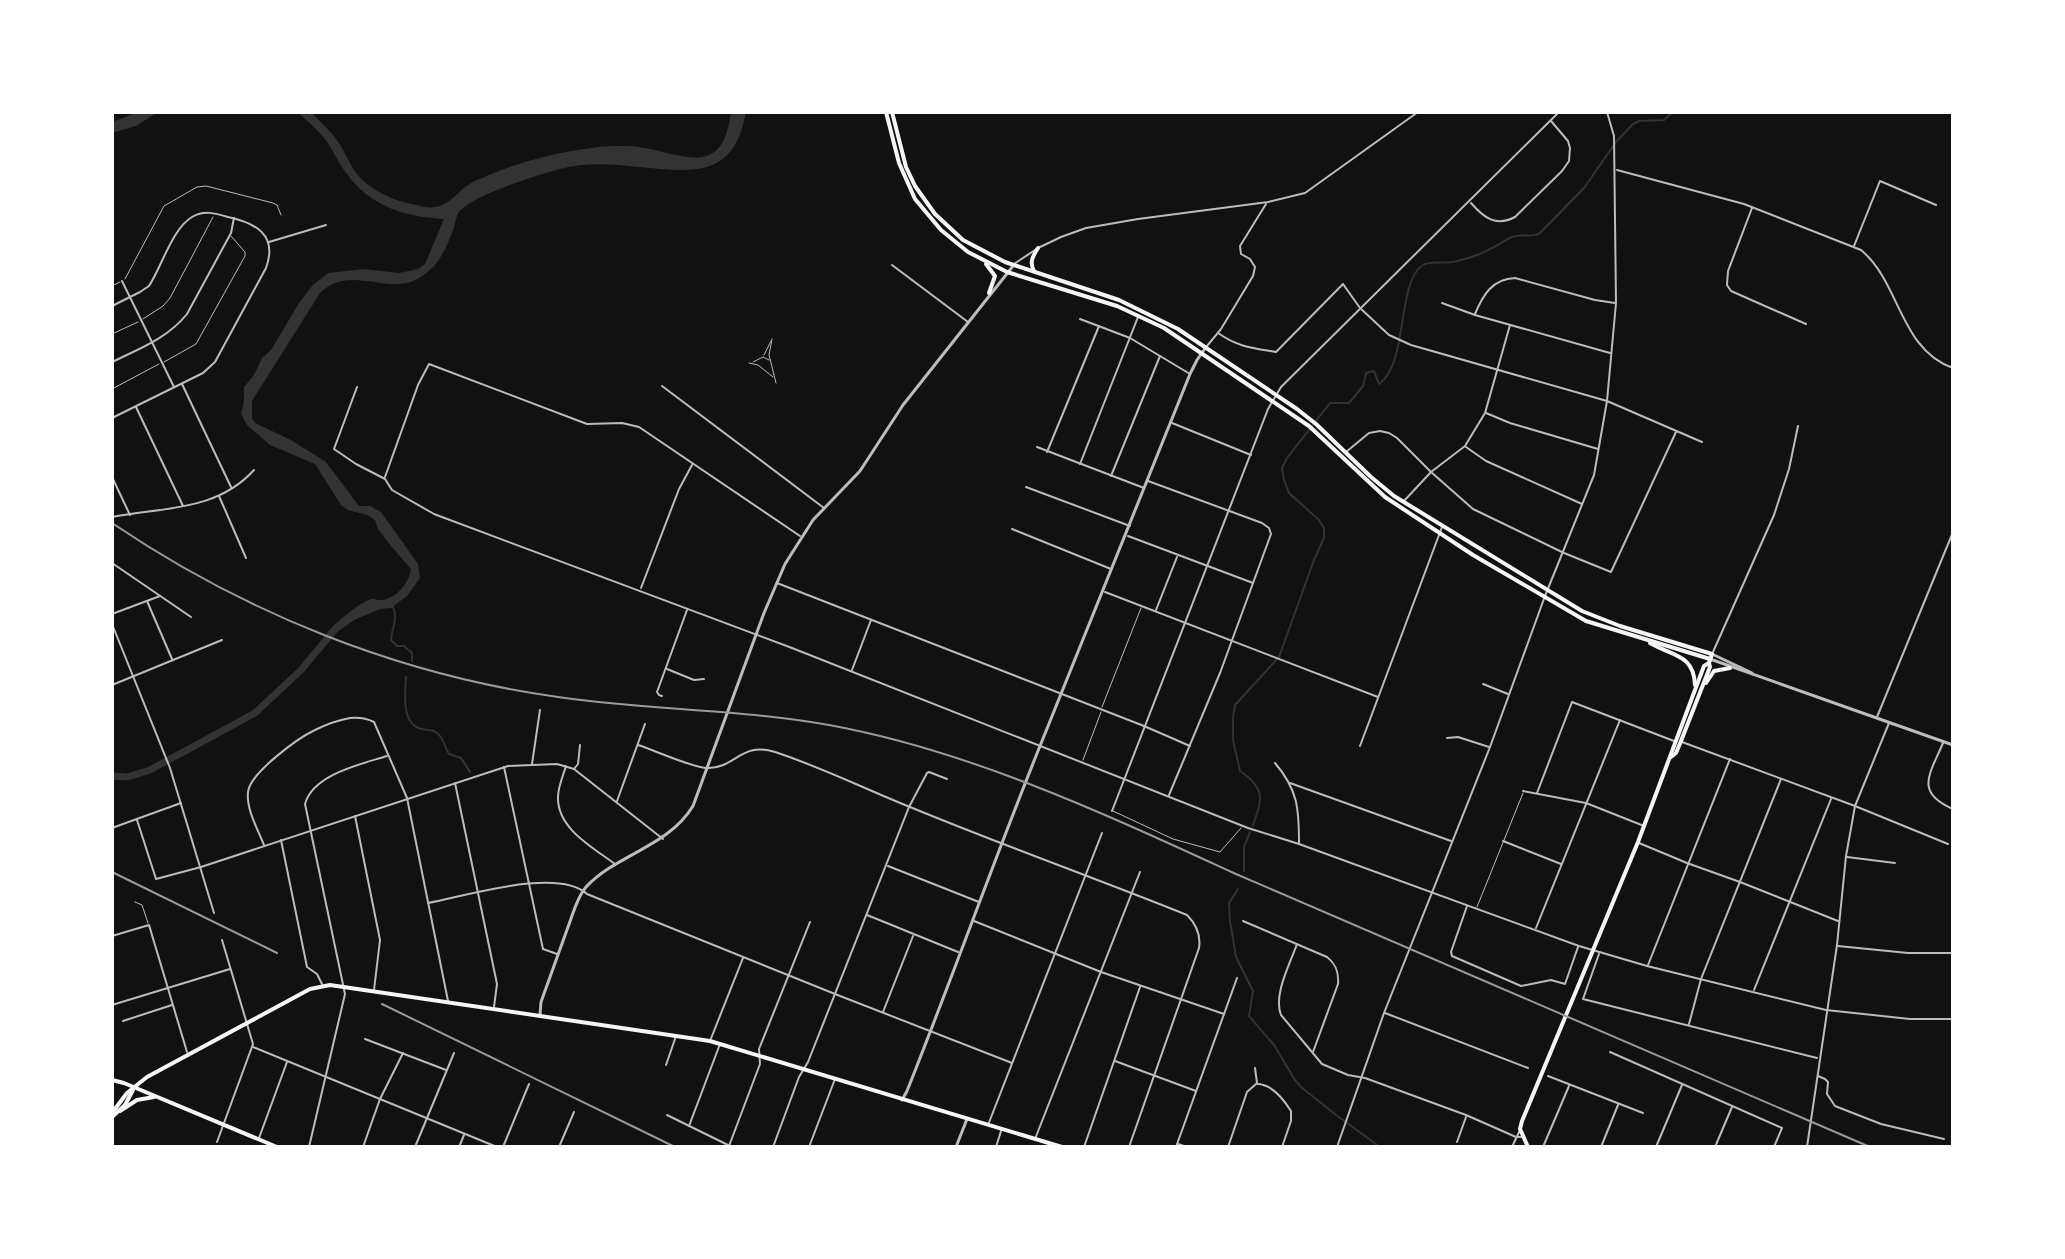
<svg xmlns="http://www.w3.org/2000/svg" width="2065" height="1259" font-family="Signika,sans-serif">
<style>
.water{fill:#333}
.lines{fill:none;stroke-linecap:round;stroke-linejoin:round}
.stream{stroke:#333;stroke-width:2}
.river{stroke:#333;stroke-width:7}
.service{stroke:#bcbcbc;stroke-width:1}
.minor{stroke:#bcbcbc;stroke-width:2}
.tertiary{stroke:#bcbcbc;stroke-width:3}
.primary{stroke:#f5f5f5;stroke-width:4}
.rail{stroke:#9a9a9a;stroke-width:2}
</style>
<rect width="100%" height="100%" fill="#111"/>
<g class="water">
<path d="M138,112H158L136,126L112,133V122Z"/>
<path d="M297,112H311C319,121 329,129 336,139C343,148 348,160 354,170C368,190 393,201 417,205C422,207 430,208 435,207C452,205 460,187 475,181C512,164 551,153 592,148C603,146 617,146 628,146C675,148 722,186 731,112H746C734,179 693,172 639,167C612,164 585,162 560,169C538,175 472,195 459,212C456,216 455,225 453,230C445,252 436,271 413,281C383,293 349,265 320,293L252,401V418L255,423L291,440L326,462L359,506H370L381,512L418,564L420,578L407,596L391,608L380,609L354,620L333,635L327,633C334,624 359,603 369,600C376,597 374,601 382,600C397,598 409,583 411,569L391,546L378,529L375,520L367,515L348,510L341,505L315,464L270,445L247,425L241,414L244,402V387L254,375L262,358L271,350L299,303L312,286L328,273L364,269L399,273L418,269L425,264L444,219C406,217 371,207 347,174C338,163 333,149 324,138C316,128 306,120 297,112Z"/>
</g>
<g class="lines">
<g class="stream">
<path d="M392,605C399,618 392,626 391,640L397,646H404L412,653V661"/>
<path d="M406,677C405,693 401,725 422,729C430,731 435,729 440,736C444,741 446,749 449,754L461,758L470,772"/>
<path d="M1253,825C1263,798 1265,788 1240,771L1233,740V717L1235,705L1279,657L1314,560L1324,538V528L1319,520L1289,493L1284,480L1282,468L1287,458L1330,403H1349L1363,386L1366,373L1374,371L1379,384C1409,363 1396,282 1423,265C1431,260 1444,264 1453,262C1467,259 1482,254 1494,247C1501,244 1508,237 1516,236C1525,234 1532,238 1540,233L1584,188L1616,142L1633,124L1639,121L1664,120L1673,112"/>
<path d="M1244,871V847L1250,832"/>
<path d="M1238,889L1229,903L1230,921L1236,957L1253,991L1249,1016L1274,1045L1295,1080L1301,1087L1336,1115L1380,1147"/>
</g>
<path class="river" d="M112,776L128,777L150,770L255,713L301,670L337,627"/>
<g class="service">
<path d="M125,279L164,206L197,187L206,186L273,203L277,205L281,215"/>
<path d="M112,286L120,282"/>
<path d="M143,319L163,306L170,298L213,217"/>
<path d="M112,334L138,322"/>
<path d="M772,339L769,355L776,383"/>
<path d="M764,355L771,341"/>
<path d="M164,362L196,344L245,256V252L231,236"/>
<path d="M753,362L763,357L769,360"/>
<path d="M749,363L758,365L773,377"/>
<path d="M112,389L159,364"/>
<path d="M1102,707L1141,608"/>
<path d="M1083,760L1101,712"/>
<path d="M1113,811L1173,839L1220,852L1241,828"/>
<path d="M135,902L142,905L148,923"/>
<path d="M1477,907L1523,793"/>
</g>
<g class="minor">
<path d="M1617,170L1744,204L1861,250C1900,282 1900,350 1953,368"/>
<path d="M1471,203C1484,218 1496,227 1515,217L1562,171L1569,161L1570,148L1568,141L1551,121"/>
<path d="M1752,208L1728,271L1727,285L1731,291L1806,324"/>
<path d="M269,242L326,225"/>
<path d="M1854,246L1880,181L1936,205"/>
<path d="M1014,264L1038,248L1061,237L1086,228L1138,219L1268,202L1305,193L1418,112"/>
<path d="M892,265L968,322"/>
<path d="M122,281L174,387"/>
<path d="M1442,303L1475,315L1610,353"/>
<path d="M112,306L140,292L149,286C162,266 172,229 192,217C204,210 215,213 228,217C256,223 278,235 266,268L215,362L203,373L112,418"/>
<path d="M1475,314C1483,295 1492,279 1515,278L1595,300L1615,303"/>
<path d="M1080,319L1130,338L1190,374"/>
<path d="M1218,333C1238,347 1252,348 1276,352L1343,284L1360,308L1389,335L1411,345L1607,401L1702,442"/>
<path d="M1207,346L1221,329L1253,276L1255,267L1250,259L1241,254L1240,246L1266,204"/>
<path d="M112,362C139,349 168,338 187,314L231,233L234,218"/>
<path d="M182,384L231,487"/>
<path d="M662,386L824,508"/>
<path d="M357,387L334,449L356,464L385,479L392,490L434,514L792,648L1248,828L1299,844L1579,946L1647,966L1826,1010L1910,1019H1953"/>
<path d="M136,407L183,506"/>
<path d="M1486,413L1510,423L1598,449"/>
<path d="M1172,423L1251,455"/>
<path d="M1037,447L1144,488"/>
<path d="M1466,447L1486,461L1582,504"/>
<path d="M1047,452L1099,326"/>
<path d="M1346,452L1369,433L1380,431L1389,433L1397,438L1431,472L1473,509L1564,553L1611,572L1676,432"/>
<path d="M1080,464L1138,317"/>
<path d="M1111,476L1160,356"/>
<path d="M112,477L130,515"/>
<path d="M385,477L418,385L429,364L587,424L622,423L639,427L800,536"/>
<path d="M1148,481L1262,523L1269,528L1271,534L1220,673L1169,795"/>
<path d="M1026,487L1130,526"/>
<path d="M219,496L246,558"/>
<path d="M1404,501L1431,472L1465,446L1485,413L1510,325"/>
<path d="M112,517C162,507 216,512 254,470"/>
<path d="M1012,529L1111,569"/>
<path d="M1128,536L1253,583"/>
<path d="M112,563L191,617"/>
<path d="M777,583L1144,726L1190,746"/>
<path d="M641,588L679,489L692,465"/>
<path d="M1105,592L1378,697"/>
<path d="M147,601L172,659"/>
<path d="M1156,610L1177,557"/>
<path d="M112,614L160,596"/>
<path d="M112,624L170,768L214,913"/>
<path d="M1713,652L1774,515L1789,469L1798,426"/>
<path d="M667,669L694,680L704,679"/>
<path d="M852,670L871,620"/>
<path d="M1483,684L1508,694"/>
<path d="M112,685L222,640"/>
<path d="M662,696L659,695L657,692L687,610"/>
<path d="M1877,717L1953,532"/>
<path d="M1447,738L1458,737L1489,747"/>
<path d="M1682,742L1855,806L1948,844"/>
<path d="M1943,743C1930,774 1914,792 1953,809"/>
<path d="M638,745C654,750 693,768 707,768C735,769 741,741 775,752C821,767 865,789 910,807C1002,845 1095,878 1187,915C1197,925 1201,935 1199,948L1129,1147"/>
<path d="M1360,746L1442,527"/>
<path d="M1275,763C1298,790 1299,809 1299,843"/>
<path d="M532,764L540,710"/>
<path d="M566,766C563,776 558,787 558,797C557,829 594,848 615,864"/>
<path d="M504,767L543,949L557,954"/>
<path d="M574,769L578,764L580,745"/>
<path d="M455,783L497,984L494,1007"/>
<path d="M1290,783L1451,841"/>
<path d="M1523,791L1586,803L1644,826"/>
<path d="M1537,793L1572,702L1674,741"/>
<path d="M617,801L645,724"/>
<path d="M1112,811L1268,409L1281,387L1559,112"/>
<path d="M355,816L380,940L374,990"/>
<path d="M137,820L156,879L201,867L508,766L557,764L574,769L663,839"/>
<path d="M112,828L181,803"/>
<path d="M281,840L307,967L317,974L322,984"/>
<path d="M1503,841L1561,864"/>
<path d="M1639,843L1687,863L1740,882L1838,921"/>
<path d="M264,845C258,830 246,809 248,792C250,773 298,738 315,730C325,725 339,720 350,718C360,717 366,718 374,722L407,798L448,1001"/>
<path d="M1847,857L1895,863"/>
<path d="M888,866L979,902"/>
<path d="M428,903C466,896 558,867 587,894L835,994L1012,1063"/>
<path d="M1467,906L1451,952L1452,956L1521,986L1551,980L1565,984L1578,947"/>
<path d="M867,915L958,952"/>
<path d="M974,921L1101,972L1224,1014"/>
<path d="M1243,921L1327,957C1336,964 1339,972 1338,984L1313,1052"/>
<path d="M1536,928L1620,720"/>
<path d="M112,936L149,925L187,1052"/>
<path d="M1297,944C1290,964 1273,995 1281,1015L1322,1064L1348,1075L1365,1078L1466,1115L1516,1137H1521"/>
<path d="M1838,946L1908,953H1953"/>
<path d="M1599,954L1583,999L1817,1058"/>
<path d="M1648,965L1730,759"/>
<path d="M1754,990L1831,799"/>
<path d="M112,1005L230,969"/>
<path d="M883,1012L913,936"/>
<path d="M1385,1013L1528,1068"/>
<path d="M123,1021L172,1005"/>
<path d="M1689,1024L1701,979L1781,779"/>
<path d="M365,1039L446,1070"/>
<path d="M710,1041L743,958"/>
<path d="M253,1047L497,1147"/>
<path d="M1610,1052L1782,1128L1774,1147"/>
<path d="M1115,1061L1196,1091"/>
<path d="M666,1065L676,1036"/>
<path d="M1255,1068L1257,1083"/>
<path d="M1548,1076L1643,1113"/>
<path d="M1818,1076L1825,1079L1828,1082L1827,1094L1835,1106L1881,1124L1944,1139"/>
<path d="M1257,1084C1272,1084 1284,1100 1291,1111V1121L1282,1147"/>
<path d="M667,1115L732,1147"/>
<path d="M988,1125L1102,833"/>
<path d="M689,1126L720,1044"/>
<path d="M259,1138L287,1062"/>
<path d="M1035,1139L1140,872"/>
<path d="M217,1142L253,1044L222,940"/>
<path d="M1457,1142L1466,1117"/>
<path d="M1178,1144L1187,1147"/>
<path d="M729,1146L760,1064L759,1049L810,922"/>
<path d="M309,1147L345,994L305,804C313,774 362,764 387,756"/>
<path d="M363,1147L380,1099L403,1053"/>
<path d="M415,1147L454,1053"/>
<path d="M459,1147L464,1135"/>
<path d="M503,1147L529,1084"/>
<path d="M559,1147L574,1112"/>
<path d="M773,1147L799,1077L808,1062L909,807L927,773L929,772L947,779"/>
<path d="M809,1147L835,1079"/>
<path d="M996,1147L1001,1131"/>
<path d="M1084,1147L1140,987"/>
<path d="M1176,1147L1237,978"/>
<path d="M1228,1147L1247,1092L1256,1084"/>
<path d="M1337,1147L1384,1013L1490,747L1545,596L1594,475L1607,401L1616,303L1614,136L1607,112"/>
<path d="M1512,1147L1520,1130"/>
<path d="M1543,1147L1569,1086"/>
<path d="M1601,1147L1618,1105"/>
<path d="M1656,1147L1682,1085"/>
<path d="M1715,1147L1732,1107"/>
<path d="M1807,1147L1837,945L1846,856L1855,806L1889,723"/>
</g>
<g class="tertiary">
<path d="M1712,654L1752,673"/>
<path d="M1710,659L1953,745"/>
<path d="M540,1015L541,1002C550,977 559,952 568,927C573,914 577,897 586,887C617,854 668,847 693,806L764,613L785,564L813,520L860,471L903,405L1013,266"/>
<path d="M902,1100L907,1091C953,976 994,860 1040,746C1091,622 1141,498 1190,374L1197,360L1206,347"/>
<path d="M956,1147L967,1119"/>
</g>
<g class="primary">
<path d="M886,112L899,163L915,199L941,230L968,252L1007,272L1117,306L1164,328L1309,426L1385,497L1473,555L1586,621L1710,659"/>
<path d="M892,112L906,167L915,186L935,214L963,240L1005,262L1119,300L1178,329L1297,409L1316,424L1371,477L1394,496L1582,611L1620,626L1712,654L1709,663L1710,667L1681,741L1676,753L1671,757"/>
<path d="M986,264L995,276L989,293"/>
<path d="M1034,271C1029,262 1033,256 1038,248"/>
<path d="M1650,643C1672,656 1694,654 1695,685"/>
<path d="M1706,683L1714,671L1730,668"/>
<path d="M112,1080L124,1083L277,1147"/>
<path d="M120,1111L137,1100L154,1097"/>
<path d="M112,1113L127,1093L147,1077L310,989L330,985L710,1041L1062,1147"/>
<path d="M112,1117L125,1105L133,1090"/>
<path d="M1528,1147L1520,1129L1522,1121L1638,842L1704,666L1709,663"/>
</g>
<g class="rail">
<path d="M112,523C245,613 399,675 558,697C648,710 739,709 829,725C971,751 1105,814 1236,874L1870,1147"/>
<path d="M112,872L277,953"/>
<path d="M382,1004L675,1147"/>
</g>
</g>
<rect width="2065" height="1259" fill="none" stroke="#ffffff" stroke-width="228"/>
</svg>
